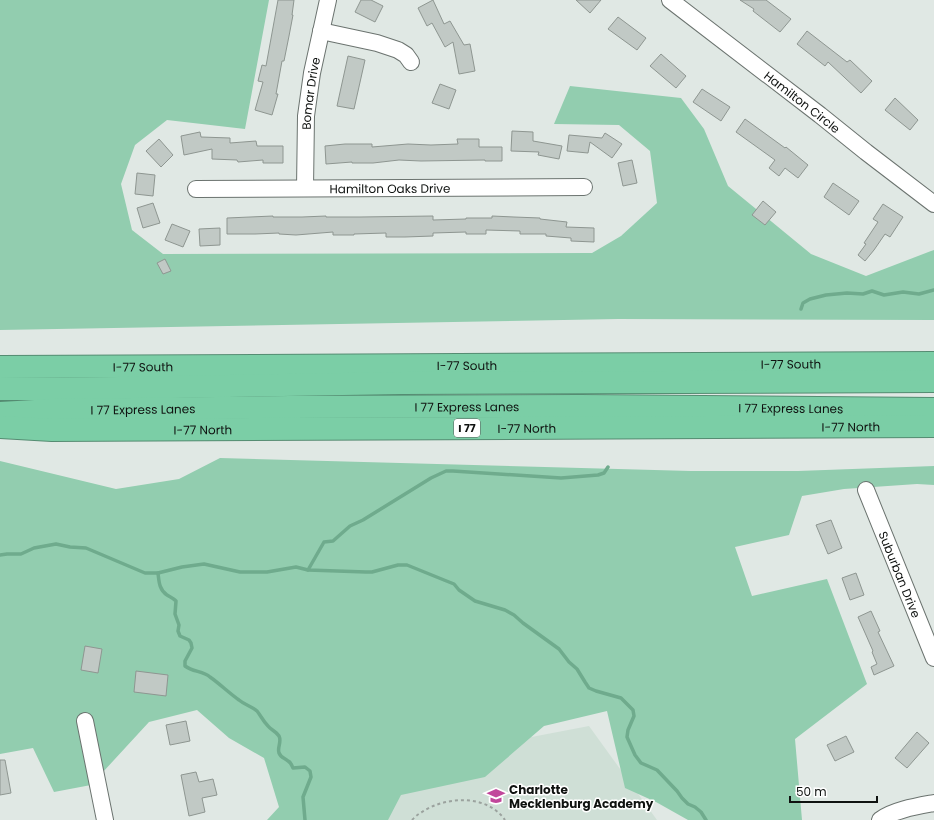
<svg xmlns="http://www.w3.org/2000/svg" width="934" height="820" font-family="Poppins,sans-serif">
<style>
.built{fill:#cfdfd6}
.green{fill:#92cdaf}
.lines{fill:none;stroke-linecap:round;stroke-linejoin:round}
.stream{stroke:#6fab8d;stroke-width:3.5}
.building{fill:#c1c9c5;stroke:#8e9691}
.minor-casing{stroke:#6b736f;stroke-width:18}
.highway-casing{stroke:#558c72;stroke-width:24}
.path{stroke:#9ba29e;stroke-width:2;stroke-dasharray:3 3;stroke-linecap:butt}
.minor{stroke:#fff;stroke-width:16}
.highway{stroke:#7bcea6;stroke-width:22}
.labels{text-anchor:middle;dominant-baseline:central;stroke-width:3;stroke-linejoin:round;paint-order:stroke}
.shield{fill:#fff;stroke:#575958;stroke-width:1}
.shield-label{font-size:11px;font-weight:bold;fill:#0f1210}
.street-label{font-size:12px;fill:#0f1210;stroke:#fff}
.poi-label{font-size:12px;font-weight:bold;fill:#0f1210;stroke:#fff;text-anchor:start}
</style>
<rect width="100%" height="100%" fill="#e0e8e4"/>
<path class="built" d="M589,726L657,820H357L347,772Z"/>
<g class="green">
<path d="M0,0H269L245,129L167,120L135,145L121,184L132,230L163,254L592,253L621,236L657,203L650,151L619,125L554,124L570,86L681,98L704,129L728,186L811,254L866,276L931,251L934,250V320L618,319L0,330Z"/>
<path d="M220,458L691,471H798L934,466V485L917,484L844,489L802,496L789,535L735,547L752,596L827,579L867,684L795,739L802,820H688L656,802L625,788L607,711L544,726L485,777L401,795L388,820H267L279,807L264,758L229,738L197,710L149,722L91,785L54,792L33,748L0,754V461L116,489L179,479Z"/>
</g>
<g class="lines">
<g class="stream">
<path d="M801,309L803,303L810,299L826,295L847,293L863,294L872,291L884,295L903,292L919,294L934,290"/>
<path d="M0,555L7,554H21L34,548L56,544L70,547L86,548L145,573H158L182,567L204,564L240,572H267L296,567L308,570L366,572H372L398,565H407L444,580L454,584L459,590L475,601L505,610L514,615L523,623L559,649L569,662L577,669L585,682L589,688L596,691L621,698L633,710L634,716L628,730L627,737L635,755L641,763L657,770L677,791L682,798L688,804L695,807L701,812L706,820"/>
<path d="M308,570L324,542L333,541L350,526L363,520L431,478L446,471H453L561,478L598,475L604,473L608,467"/>
<path d="M158,573C159,581 159,590 167,595C170,597 173,598 176,601L175,614L179,625L178,631L180,636L189,640L191,643L192,648L185,661V666C193,672 203,671 210,677C220,684 229,693 239,700C245,705 251,706 257,711C261,716 263,721 268,726C271,730 276,731 279,736C282,742 277,747 279,753C281,758 285,758 288,761C291,762 292,766 293,768L305,767L310,771L311,777L303,797L305,820"/>
</g>
</g>
<g class="building">
<path d="M278,0H294L292,15H293L289,36L284,61H282L276,94H278L272,115L255,110L263,82L258,81L262,65L266,66Z"/>
<path d="M361,0H371L383,6L375,22L355,12Z"/>
<path d="M433,0L444,24L450,21L464,45L470,44L475,71L459,74L453,42L445,47L432,23L427,26L418,8Z"/>
<path d="M576,0H601L590,13Z"/>
<path d="M740,0H766L791,19L780,32L753,11L754,9Z"/>
<path d="M618,17L646,38L637,50L608,29Z"/>
<path d="M807,31L847,62L850,60L872,81L861,93L828,62L825,66L797,44Z"/>
<path d="M661,54L686,76L676,88L650,66Z"/>
<path d="M348,56L365,60L354,109L337,106Z"/>
<path d="M440,84L456,90L449,109L432,103Z"/>
<path d="M702,89L730,107L721,121L693,102Z"/>
<path d="M895,98L918,120L910,130L885,110Z"/>
<path d="M745,119L785,148L786,147L808,165L798,178L785,168L779,176L769,168L775,160L736,132Z"/>
<path d="M512,131L533,132V141L562,146L559,159L538,155L539,152L511,151Z"/>
<path d="M200,132L201,137L230,138V143L256,141L257,146H283V163H263V160L238,162L237,160L212,159V149L184,155L181,136Z"/>
<path d="M605,133L622,144L612,158L590,142L588,153L567,151L569,135L602,138Z"/>
<path d="M159,139L173,155L161,167L146,151Z"/>
<path d="M457,139H479V147H502V161H485V160L421,161L399,160L373,163H352V162L326,164L325,146L345,144H372V147L408,144L431,145L458,144Z"/>
<path d="M632,160L637,183L623,186L618,163Z"/>
<path d="M137,173L155,175L153,196L135,194Z"/>
<path d="M833,183L859,201L849,215L824,197Z"/>
<path d="M763,201L776,212L765,225L752,215Z"/>
<path d="M153,203L160,223L143,228L137,208Z"/>
<path d="M883,204L903,217L890,237L885,234L874,250L865,261L858,255L866,244L864,243L878,222L873,219Z"/>
<path d="M273,216V217H302L326,216V217H360L433,216V220L466,219V218H492V216L514,217L540,218V219L567,222L566,227L594,228V242L571,241V238L546,236V234H520V231L486,230V234H466V232L433,233V236L405,237H386V233L354,234V235H333V232L296,235L279,234V233L255,234H227V218Z"/>
<path d="M172,224L190,231L183,247L165,240Z"/>
<path d="M220,228V245L200,246L199,229Z"/>
<path d="M165,259L171,271L163,274L157,263Z"/>
<path d="M831,520L842,548L828,554L816,525Z"/>
<path d="M856,573L864,595L850,600L842,578Z"/>
<path d="M871,611L880,631L878,632L894,666L874,675L871,667L877,664L872,652L873,651L858,617Z"/>
<path d="M85,646L102,649L98,673L81,670Z"/>
<path d="M136,671L168,675L166,696L134,692Z"/>
<path d="M186,721L190,741L170,745L166,725Z"/>
<path d="M917,732L929,743L907,768L895,758Z"/>
<path d="M846,736L854,752L835,761L827,745Z"/>
<path d="M0,760H5L11,793L0,795Z"/>
<path d="M196,772L199,782L213,779L217,795L202,798L205,812L189,816L181,775Z"/>
</g>
<g class="lines">
<g class="minor-casing">
<g id="minor">
<path id="s1" d="M670,0L820,115L866,152L934,204"/>
<path d="M321,31L377,43L398,50L406,55L411,62"/>
<path id="s2" d="M305,188L306,116L312,73L328,0"/>
<path id="s3" d="M196,189L584,187"/>
<path id="s4" d="M866,490L934,658"/>
<path d="M85,721L105,820"/>
<path d="M880,820C893,810 918,806 934,803"/>
</g>
</g>
<g class="highway-casing">
<g id="highway">
<path id="s5" d="M0,367L934,363"/>
<path d="M0,389H62L402,383L934,381"/>
<path id="s6" d="M0,413L52,410L290,407L580,406L934,409"/>
<path id="s7" d="M0,427L52,430L934,426"/>
</g>
</g>
<path class="path" d="M412,820C415,817 418,814 422,812C446,796 487,794 505,820"/>
<use href="#minor" class="minor"/>
<use href="#highway" class="highway"/>
</g>
<defs>
<g id="school-bare" transform="scale(1.38)"><path d="M0-5L7-2L0 1L-7-2ZM-4 1L0 2.5L4 1V4Q0 6-4 4Z" fill="#c1479b" stroke="#fff" stroke-width="2.5" paint-order="stroke"/></g>
</defs>
<g fill-rule="evenodd">
<use href="#school-bare" x="496" y="796"/>
</g>
<g class="labels">
<rect class="shield" x="454" y="419" width="26" height="18" rx="3"/>
<g class="shield-label">
<text x="467" y="428">I 77</text>
</g>
<g class="street-label">
<text stroke="none"><textPath href="#s2" startOffset="95">Bomar Drive</textPath></text>
<text stroke="none"><textPath href="#s1" startOffset="167">Hamilton Circle</textPath></text>
<text stroke="none"><textPath href="#s3" startOffset="194">Hamilton Oaks Drive</textPath></text>
<text stroke="none"><textPath href="#s5" startOffset="791">I-77 South</textPath></text>
<text stroke="none"><textPath href="#s5" startOffset="467">I-77 South</textPath></text>
<text stroke="none"><textPath href="#s5" startOffset="143">I-77 South</textPath></text>
<text stroke="none"><textPath href="#s6" startOffset="467">I 77 Express Lanes</textPath></text>
<text stroke="none"><textPath href="#s6" startOffset="791">I 77 Express Lanes</textPath></text>
<text stroke="none"><textPath href="#s6" startOffset="143">I 77 Express Lanes</textPath></text>
<text stroke="none"><textPath href="#s7" startOffset="851">I-77 North</textPath></text>
<text stroke="none"><textPath href="#s7" startOffset="527">I-77 North</textPath></text>
<text stroke="none"><textPath href="#s7" startOffset="203">I-77 North</textPath></text>
<text stroke="none"><textPath href="#s4" startOffset="91">Suburban Drive</textPath></text>
</g>
<g class="poi-label">
<text x="509" y="789">Charlotte<tspan x="509" dy="14">Mecklenburg Academy</tspan></text>
</g>
</g>
<path d="M790 796v6h87v-6" fill="none" stroke="#0f1210" stroke-width="2"/>
<text x="796" y="796" font-size="12" fill="#0f1210" stroke="#ffffff" stroke-width="3" paint-order="stroke">50 m</text>
</svg>
